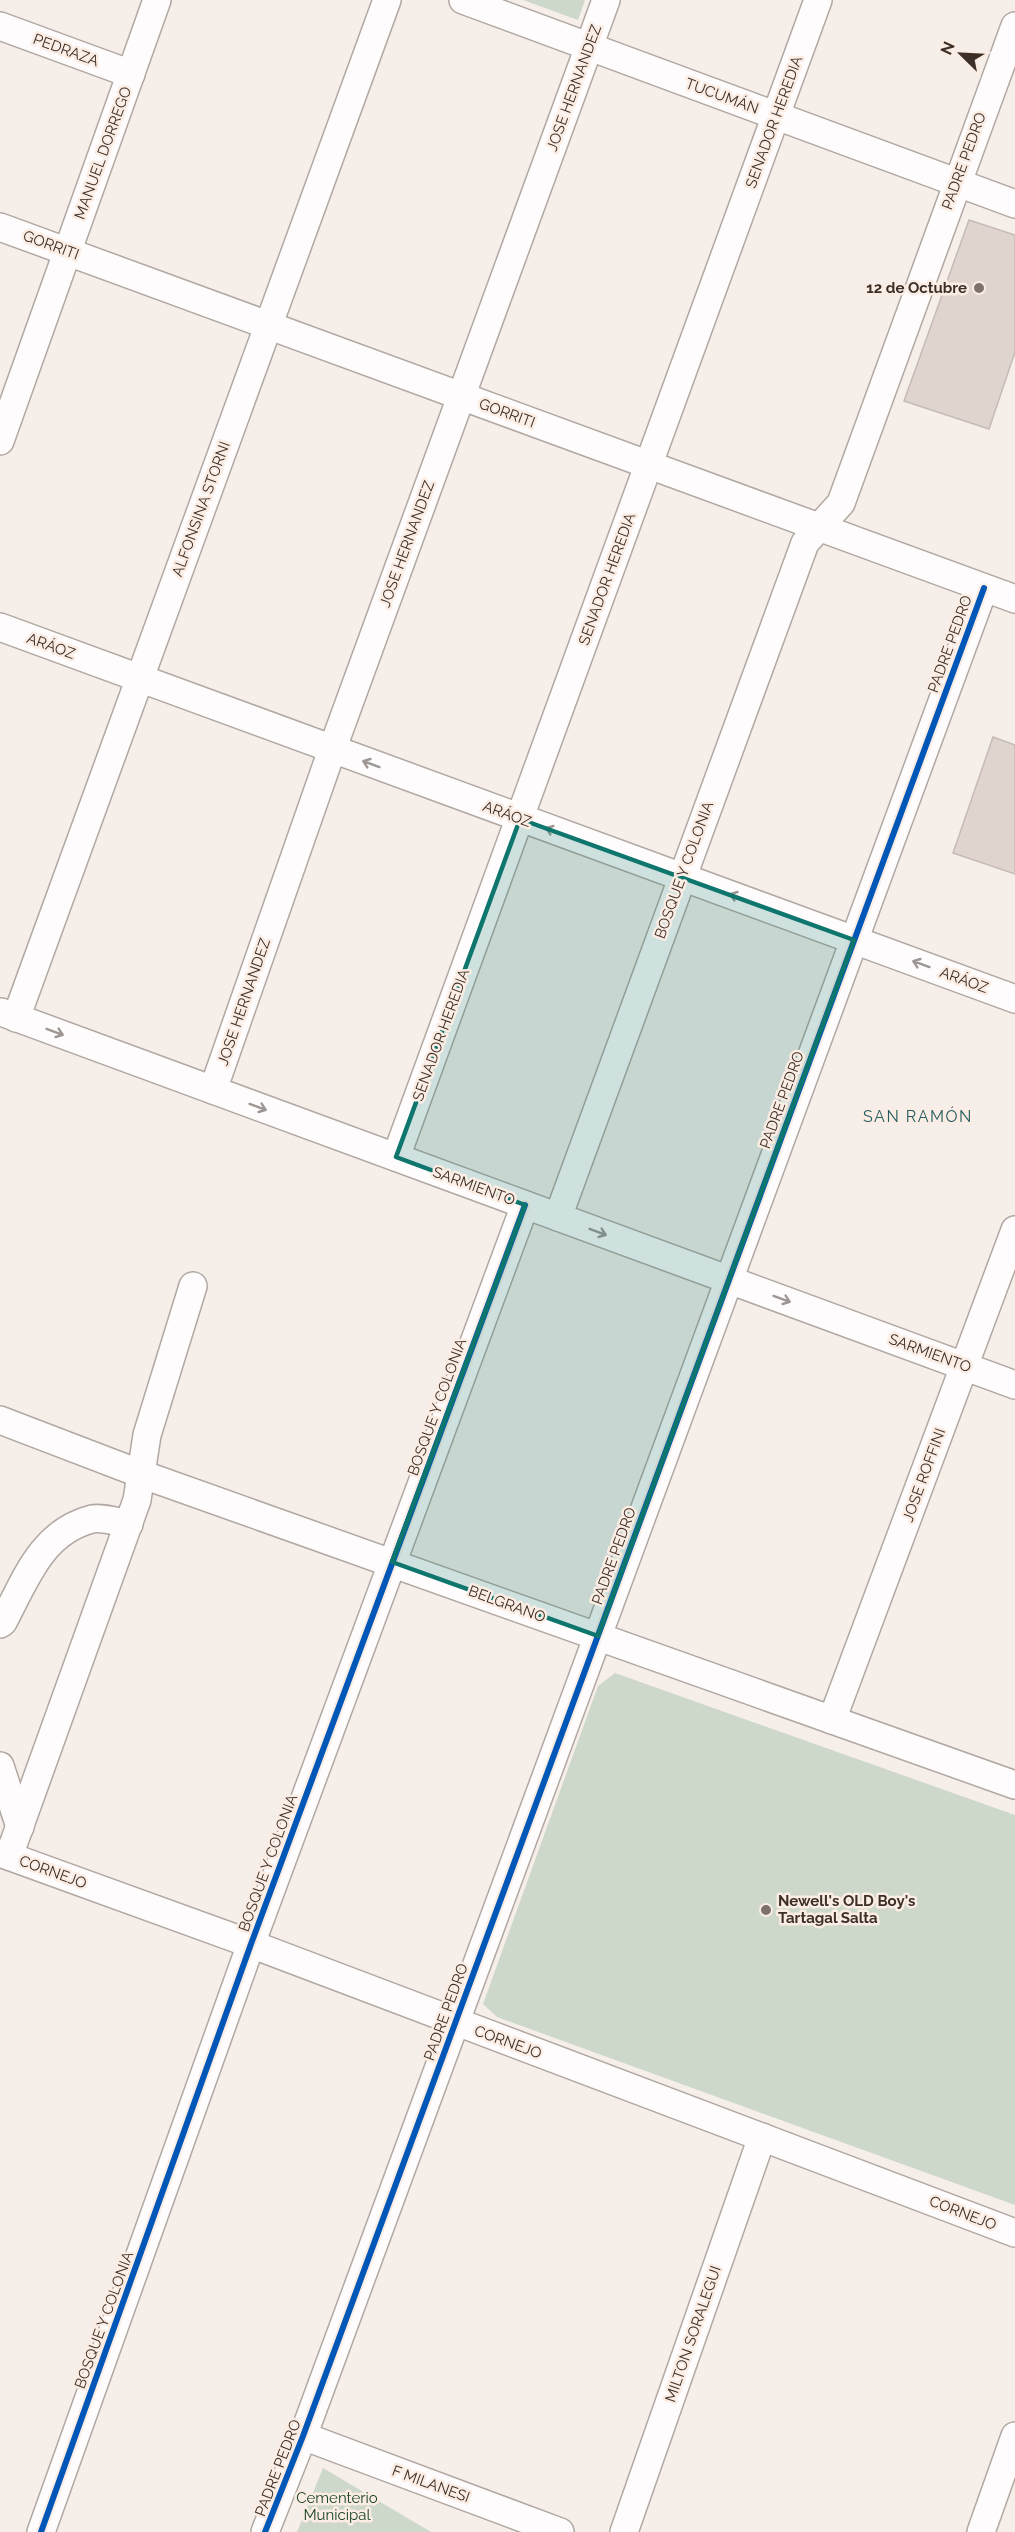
<svg xmlns="http://www.w3.org/2000/svg" width="1015" height="2532" font-family="Raleway,sans-serif">
<style>
.green{fill:#ced8ca}
.building{fill:#dfd4ce;stroke:#c5bbb5;stroke-width:1.5}
.lines{fill:none;stroke-linecap:round;stroke-linejoin:round}
.minor-casing{stroke:#b1a8a2;stroke-width:30}
.minor{stroke:#fefcfc;stroke-width:27}
.cycleway-casing{stroke:#fbede4;stroke-width:10}
.cycleway{stroke:#0057b8;stroke-width:6}
.oneway{stroke:#9d9692}
.marked{fill:#0f766e;fill-opacity:0.2;stroke:#0f766e;stroke-width:4.5;stroke-linejoin:round}
.poi-dot{fill:#7d726b;stroke:#fbede4;stroke-width:2}
.labels{text-anchor:middle;dominant-baseline:central;stroke-width:5;stroke-linejoin:round;paint-order:stroke}
.street-label{font-size:15px;fill:#3c2f27;stroke:#fbede4}
.poi-label{font-size:15px;font-weight:bold;fill:#3c2f27;stroke:#fbede4;text-anchor:end}
.park-label{font-size:15px;fill:#194525;stroke:#fbede4}
.neighbourhood-label{font-size:16px;letter-spacing:1.5px;fill:#235d62;stroke:#fbede4}
</style>
<rect width="100%" height="100%" fill="#f6eee9"/>
<g class="green">
<path d="M523,0H585L578,20Z"/>
<path d="M615,1673L1015,1815V2205L497,2017L483,2004L598,1686Z"/>
<path d="M323,2468L431,2532H297Z"/>
</g>
<g class="building">
<path d="M969,220L1015,235V352L989,429L904,401Z"/>
<path d="M993,737L1015,745V874L953,853Z"/>
</g>
<g class="lines">
<g class="minor-casing">
<g id="minor">
<path d="M463,0L1015,204"/>
<path d="M0,26L131,74"/>
<path d="M0,227L1015,599"/>
<path d="M0,441L157,0"/>
<path d="M0,627L1015,999"/>
<path d="M1,1012L1015,1385"/>
<path d="M16,1018L387,0"/>
<path d="M213,1090L332,750L606,0"/>
<path d="M396,1157L818,0"/>
<path d="M558,1217L805,543L841,503L1015,26"/>
<path d="M0,1420L141,1474L1015,1785"/>
<path d="M0,1624L3,1622C25,1581 41,1532 92,1519C102,1517 118,1522 129,1524"/>
<path d="M832,1720L1015,1230"/>
<path d="M0,1766L20,1827"/>
<path d="M0,1853L251,1944L1015,2233"/>
<path d="M9,1856L137,1500L147,1435L193,1286"/>
<path d="M303,2436L560,2532"/>
<path d="M41,2532L251,1944L525,1205"/>
<path d="M265,2532L303,2436L984,588"/>
<path d="M624,2532L762,2137"/>
<path d="M981,2532L1015,2436"/>
</g>
</g>
<use href="#minor" class="minor"/>
<g class="cycleway-casing">
<g id="cycleway">
<path d="M41,2532L251,1944L525,1205"/>
<path d="M265,2532L303,2436L984,588"/>
</g>
</g>
<use href="#cycleway" class="cycleway"/>
</g>
<defs><path id="oneway-shaft" d="M-6 0H5M1.5-3L5.5 0L1.5 3" fill="none" stroke-width="1.6" stroke-linecap="round" stroke-linejoin="round" transform="scale(1.5)"/></defs>
<g class="oneway">
<use href="#oneway-shaft" transform="translate(371 764) rotate(-160)"/>
<use href="#oneway-shaft" transform="translate(554 831) rotate(-160)"/>
<use href="#oneway-shaft" transform="translate(738 897) rotate(-160)"/>
<use href="#oneway-shaft" transform="translate(921 964) rotate(-160)"/>
<use href="#oneway-shaft" transform="translate(55 1032) rotate(20)"/>
<use href="#oneway-shaft" transform="translate(258 1107) rotate(20)"/>
<use href="#oneway-shaft" transform="translate(598 1232) rotate(20)"/>
<use href="#oneway-shaft" transform="translate(782 1299) rotate(20)"/>
</g>
<path class="marked" d="M520,819L854,940L598,1636L392,1562L525,1205L396,1157Z"/>
<g class="poi-dot">
<circle cx="979" cy="288" r="6"/>
<circle cx="766" cy="1910" r="6"/>
</g>
<g class="labels">
<g class="street-label">
<text transform="translate(66 50) rotate(20)">PEDRAZA</text>
<text transform="translate(574 88) rotate(-70)">JOSE HERNANDEZ</text>
<text transform="translate(722 96) rotate(20)">TUCUMÁN</text>
<text transform="translate(774 122) rotate(-70)">SENADOR HEREDIA</text>
<text transform="translate(103 153) rotate(-70)">MANUEL DORREGO</text>
<text transform="translate(964 161) rotate(-70)">PADRE PEDRO</text>
<text transform="translate(51 245) rotate(20)">GORRITI</text>
<text transform="translate(507 413) rotate(20)">GORRITI</text>
<text transform="translate(201 509) rotate(-70)">ALFONSINA STORNI</text>
<text transform="translate(407 544) rotate(-70)">JOSE HERNANDEZ</text>
<text transform="translate(607 579) rotate(-70)">SENADOR HEREDIA</text>
<text transform="translate(950 644) rotate(-70)">PADRE PEDRO</text>
<text transform="translate(51 646) rotate(20)">ARÁOZ</text>
<text transform="translate(507 814) rotate(20)">ARÁOZ</text>
<text transform="translate(684 870) rotate(-70)">BOSQUE Y COLONIA</text>
<text transform="translate(964 980) rotate(20)">ARÁOZ</text>
<text transform="translate(244 1002) rotate(-71)">JOSE HERNANDEZ</text>
<text transform="translate(441 1035) rotate(-70)">SENADOR HEREDIA</text>
<text transform="translate(782 1100) rotate(-70)">PADRE PEDRO</text>
<text transform="translate(474 1186) rotate(20)">SARMIENTO</text>
<text transform="translate(930 1353) rotate(20)">SARMIENTO</text>
<text transform="translate(437 1407) rotate(-70)">BOSQUE Y COLONIA</text>
<text transform="translate(924 1475) rotate(-70)">JOSE ROFFINI</text>
<text transform="translate(614 1556) rotate(-70)">PADRE PEDRO</text>
<text transform="translate(507 1604) rotate(20)">BELGRANO</text>
<text transform="translate(268 1863) rotate(-70)">BOSQUE Y COLONIA</text>
<text transform="translate(53 1872) rotate(20)">CORNEJO</text>
<text transform="translate(446 2012) rotate(-70)">PADRE PEDRO</text>
<text transform="translate(508 2042) rotate(20)">CORNEJO</text>
<text transform="translate(963 2213) rotate(21)">CORNEJO</text>
<text transform="translate(104 2320) rotate(-70)">BOSQUE Y COLONIA</text>
<text transform="translate(693 2334) rotate(-71)">MILTON SORALEGUI</text>
<text transform="translate(278 2468) rotate(-69)">PADRE PEDRO</text>
<text transform="translate(431 2484) rotate(20)">F MILANESI</text>
</g>
<g class="poi-label">
<text x="967" y="288">12 de Octubre</text>
<text x="778" y="1901" text-anchor="start">Newell's OLD Boy's<tspan x="778" dy="17">Tartagal Salta</tspan></text>
</g>
<g class="park-label">
<text x="337" y="2498">Cementerio<tspan x="337" dy="17">Municipal</tspan></text>
</g>
<g class="neighbourhood-label">
<text x="918" y="1116">SAN RAMÓN</text>
</g>
</g>
<g transform="translate(961 54) rotate(294)" stroke="#fbede4" stroke-width="4.5" paint-order="stroke">
<path d="M0-4.5L10 22L0 15L-10 22Z" fill="#3c2f27"/>
<text y="-9" font-size="16" font-weight="bold" text-anchor="middle" fill="#3c2f27">N</text>
</g>
</svg>
